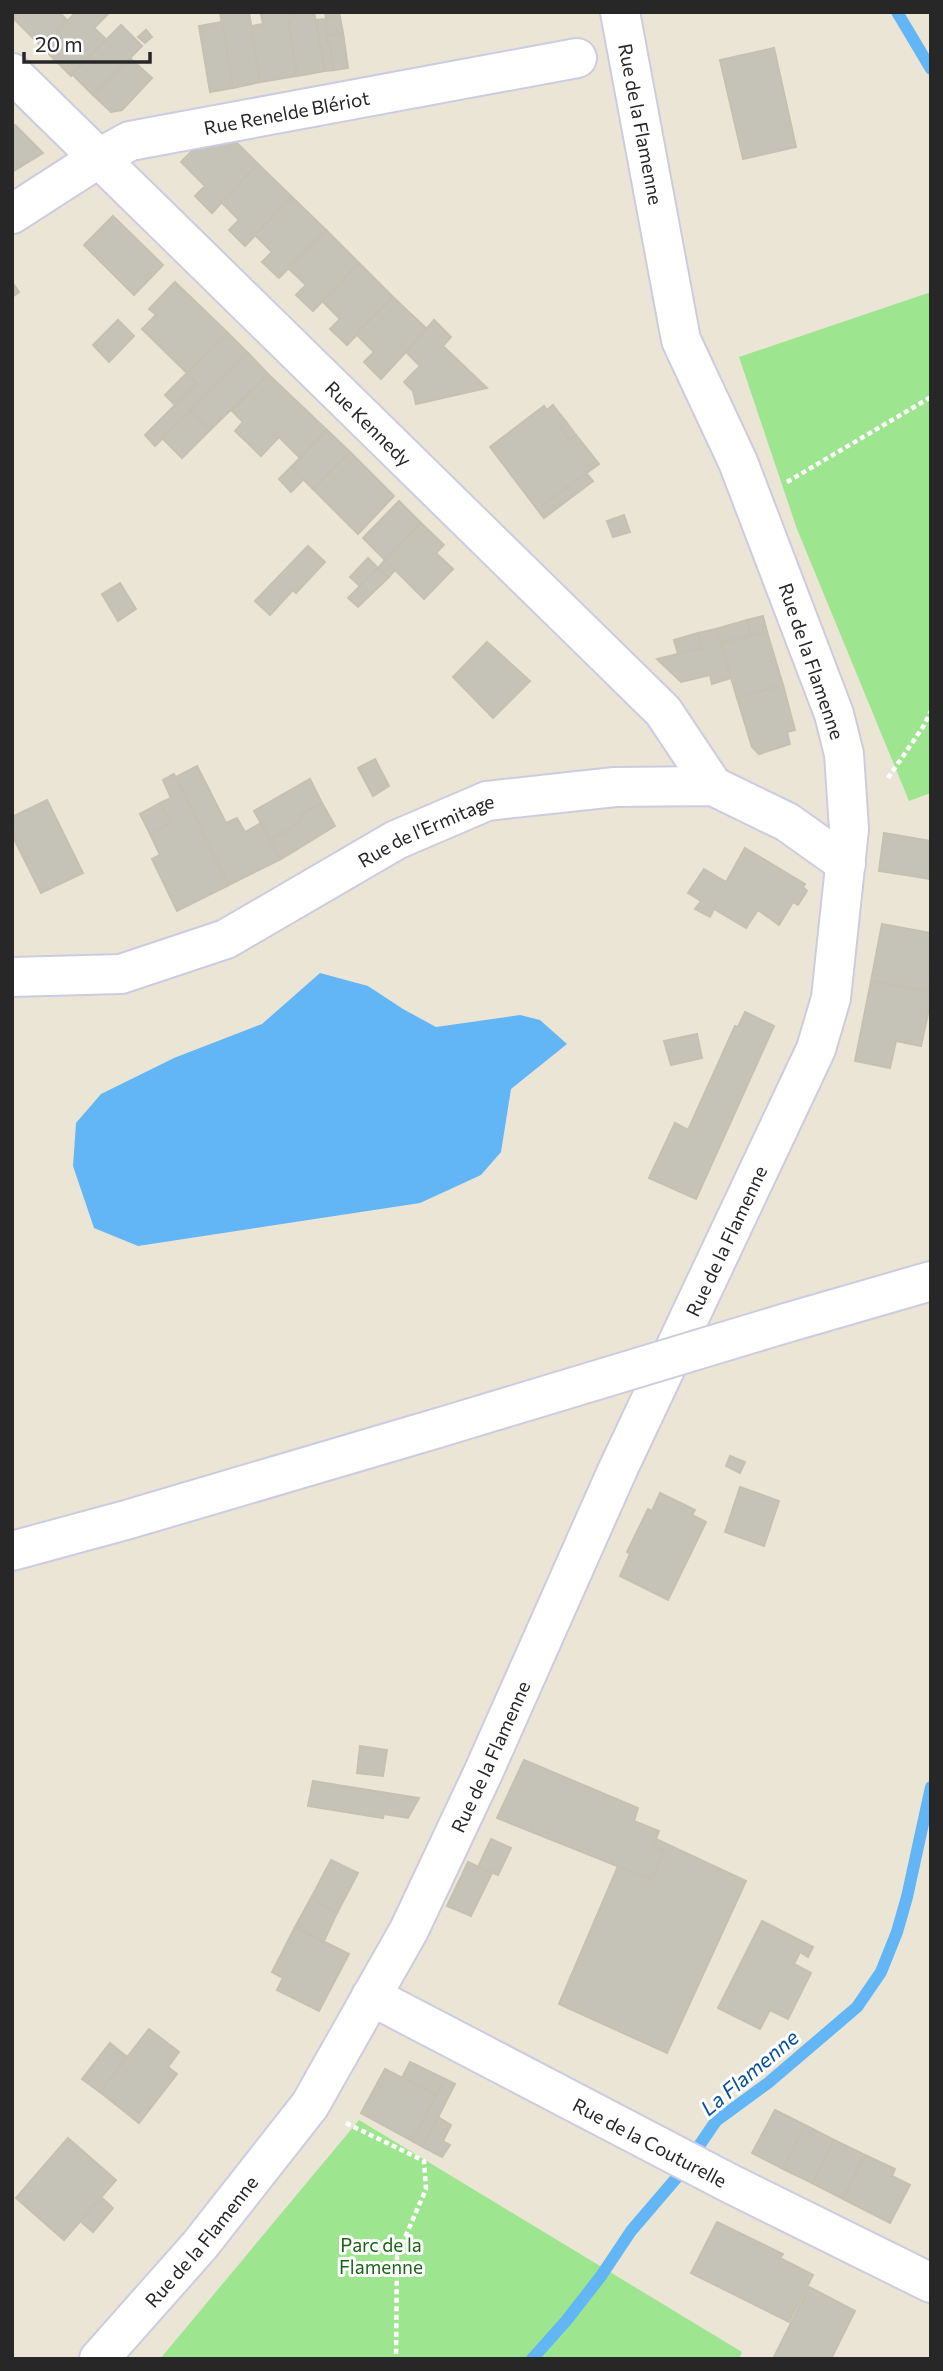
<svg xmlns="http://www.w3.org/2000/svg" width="943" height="2371" font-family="Commissioner,sans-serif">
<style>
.green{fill:#9ee58f}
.water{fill:#62b6f5}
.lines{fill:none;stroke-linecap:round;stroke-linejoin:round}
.stream{stroke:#62b6f5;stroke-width:12}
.building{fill:#c5c2b7;stroke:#c5c1b1;stroke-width:2}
.street-casing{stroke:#cccce1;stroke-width:42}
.secondary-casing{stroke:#cccce1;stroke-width:42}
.path{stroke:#fff;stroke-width:4.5;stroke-dasharray:5 3.5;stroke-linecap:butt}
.street{stroke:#fff;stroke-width:38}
.secondary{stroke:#fff;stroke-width:38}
.secondary-bridge-casing{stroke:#cccce1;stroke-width:42;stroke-linecap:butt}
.secondary-bridge{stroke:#fff;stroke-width:38}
.labels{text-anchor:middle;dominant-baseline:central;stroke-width:6;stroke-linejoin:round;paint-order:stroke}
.street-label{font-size:19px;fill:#272727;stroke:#fff}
.park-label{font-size:19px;fill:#196515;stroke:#fff}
.water-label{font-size:21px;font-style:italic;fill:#06509b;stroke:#fff}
</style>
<rect width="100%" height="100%" fill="#ebe5d6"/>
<g class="green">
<path d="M931,292V793L909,801L797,529L739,357Z"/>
<path d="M359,2120L742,2352L739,2359H160Z"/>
</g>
<path class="water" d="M320,973L368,986L403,1009L436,1027L520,1015L540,1020L567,1044L511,1089L501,1152L481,1175L420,1203L138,1246L94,1228L73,1166L76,1123L101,1094L174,1058L262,1024Z"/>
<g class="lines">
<g class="stream">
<path d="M897,12L931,69"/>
<path d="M532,2359L566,2321L601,2276L631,2231L679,2175L716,2121L768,2083L857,2007L881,1972L897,1932L907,1897L931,1787"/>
</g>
</g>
<g class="building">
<path d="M12,12H59L67,20L40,45L12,17Z"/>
<path d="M76,12H110L94,28L107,40L71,76L42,47Z"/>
<path d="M220,12H249L260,82L233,88Z"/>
<path d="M273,12H293L294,18L288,19L297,76L260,82L251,26L263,24L261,14Z"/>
<path d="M293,12H314L325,71L297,76L288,19L294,18Z"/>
<path d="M325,12H339L340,17L326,19Z"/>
<path d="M340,17L343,33L326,36V19Z"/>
<path d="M326,19V36L328,44H330L334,70L325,71L316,20Z"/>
<path d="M222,22L233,88L210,92L199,26Z"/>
<path d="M121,25L142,46L93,95L72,74Z"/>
<path d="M146,30L152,37L145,43L138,37Z"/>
<path d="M343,33L348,68L334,70L330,44H328L326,36Z"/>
<path d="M774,48L796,147L743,159L720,60Z"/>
<path d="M130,58L152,78L122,110L111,112L93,95Z"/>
<path d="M15,125L43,153L12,172V127Z"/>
<path d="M235,141L258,164L212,213L195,196L205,186L181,162L193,150Z"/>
<path d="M258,164L292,197L245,246L229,230L239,220L221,202Z"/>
<path d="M292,197L326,230L279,278L262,262L272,252L255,235Z"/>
<path d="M113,216L163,265L134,295L84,245Z"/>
<path d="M326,230L359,263L313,311L296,295L306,285L288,268Z"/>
<path d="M359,263L393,297L347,345L330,329L340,319L322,301Z"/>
<path d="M12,282L19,292L12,297Z"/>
<path d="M175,282L228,333L187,373L142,329L156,315L149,309Z"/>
<path d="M393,297L427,329L381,379L364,362L374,352L356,334Z"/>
<path d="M118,320L134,336L109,362L93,345Z"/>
<path d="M434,320L451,337L443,346L487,388L416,404L413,391L404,382L420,366L406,352Z"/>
<path d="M228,333L248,353L155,446L145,435L197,383L187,373Z"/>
<path d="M248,353L268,374L210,430L190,411Z"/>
<path d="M187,373L197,383L175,405L165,395Z"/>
<path d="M268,374L327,430L300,458L279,437L261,456L235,431L243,422L232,411Z"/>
<path d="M553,405L567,423L560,428L570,440L576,435L599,464L537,509L490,447L544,406L547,410Z"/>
<path d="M190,411L210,430L182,458L162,438Z"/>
<path d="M567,423L576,435L570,440L560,428Z"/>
<path d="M327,430L350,452L313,489L291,467Z"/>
<path d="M350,452L394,496L358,534L313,489Z"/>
<path d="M291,467L304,479L291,492L279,479Z"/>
<path d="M586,473L593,481L544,518L537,509Z"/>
<path d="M399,501L421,523L385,560L363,538Z"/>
<path d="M624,515L630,532L613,537L607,521Z"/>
<path d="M421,523L444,545L436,553L453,569L424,599L385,560Z"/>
<path d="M308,546L325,562L296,593L293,590L270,615L255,601Z"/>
<path d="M368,558L378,568L360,586L350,577Z"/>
<path d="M385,560L395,570L388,578L378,568Z"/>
<path d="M378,568L388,578L358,607L348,598Z"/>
<path d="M120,583L136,609L118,621L102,594Z"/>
<path d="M763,616L767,632L751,636L747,620Z"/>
<path d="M747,620L751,636L721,643L716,629Z"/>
<path d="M716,629L731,678L712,684L710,675L681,682L657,659L702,648L698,633Z"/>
<path d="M767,632L783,685L737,698L721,643Z"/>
<path d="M698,633L702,648L678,654L674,640Z"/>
<path d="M487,642L530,681L493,718L453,677Z"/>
<path d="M783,685L795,730L787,732L790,744L759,754L752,747L737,698Z"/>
<path d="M375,759L389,786L373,796L358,768Z"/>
<path d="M197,766L226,823L237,818L245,832L261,823L281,859L229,885L176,777Z"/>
<path d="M174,774L229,885L177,911L152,859L160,855L150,834L171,823L160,803L171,798L163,780Z"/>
<path d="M310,779L322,803L301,815L299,823L270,840L254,811Z"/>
<path d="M47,800L83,873L41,893L12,835V817Z"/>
<path d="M160,803L171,823L150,834L140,814Z"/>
<path d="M322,803L335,826L281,859L270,840L299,823L301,815Z"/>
<path d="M884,833L931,841V879L879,871Z"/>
<path d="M745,848L805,884L803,887L807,891L798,905L793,902L779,925L758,910L746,928L714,909L710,917L695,909L701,901L688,893L704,869L726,882Z"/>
<path d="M882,924L931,933V959L928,974H931V992L871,981Z"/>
<path d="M871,981L931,992V1010L929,1009L921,1046L896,1041L890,1068L855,1061Z"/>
<path d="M745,1012L774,1026L696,1199L649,1178L675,1123L688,1130L735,1026L738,1027Z"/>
<path d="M697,1034L702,1058L671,1065L664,1041Z"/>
<path d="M730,1456L745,1462L740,1473L726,1466Z"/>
<path d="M740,1487L779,1501L764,1546L725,1532Z"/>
<path d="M660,1493L695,1510L692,1515L706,1522L668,1600L620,1576L630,1554L627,1552L648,1509L652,1511Z"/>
<path d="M360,1746L387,1750L383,1776L357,1773Z"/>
<path d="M524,1760L638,1808L634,1821L659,1831L653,1846L664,1851L652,1880L497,1818Z"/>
<path d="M313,1781L381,1792L419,1798L408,1818L384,1814L383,1818L308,1806Z"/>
<path d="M491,1839L511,1848L498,1875L478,1867Z"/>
<path d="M656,1839L746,1881L667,2053L559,2004L618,1866L652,1880L664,1851L653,1846Z"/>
<path d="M331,1860L358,1873L337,1913L311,1898Z"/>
<path d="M468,1862L492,1873L471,1916L447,1906Z"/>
<path d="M311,1898L337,1913L324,1941L295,1927Z"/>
<path d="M762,1921L813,1947L808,1957L800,1952L794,1964L811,1973L788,2019L770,2010L760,2029L718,2008Z"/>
<path d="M295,1927L349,1954L319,2011L277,1990L283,1978L272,1972Z"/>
<path d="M149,2029L179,2052L168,2067L177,2074L139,2123L100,2092Z"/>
<path d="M110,2043L127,2057L100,2092L82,2079Z"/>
<path d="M410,2062L445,2079L436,2095L402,2078Z"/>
<path d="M385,2069L436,2095L412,2141L361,2113Z"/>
<path d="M445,2079L455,2084L423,2147L412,2141Z"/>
<path d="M775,2110L805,2125L783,2169L752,2153Z"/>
<path d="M438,2117L451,2125L443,2141L450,2145L442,2157L423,2147Z"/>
<path d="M805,2125L834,2140L812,2183L783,2169Z"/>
<path d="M68,2138L116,2180L64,2240L16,2198Z"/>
<path d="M834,2140L865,2155L843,2199L812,2183Z"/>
<path d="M865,2155L895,2169L892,2176L910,2185L890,2223L843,2199Z"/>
<path d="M101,2197L113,2208L93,2232L80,2221Z"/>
<path d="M717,2222L783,2254L780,2258L813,2275L789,2322L691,2273Z"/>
<path d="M809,2287L855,2311L831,2359H773Z"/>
</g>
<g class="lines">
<g class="street-casing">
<g id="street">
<path id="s1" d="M12,73L663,711L713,786"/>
<path id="s2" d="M12,214L99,158L130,141L577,58"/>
<path id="s3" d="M12,977L121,974L226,939L396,840L487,801L615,787L713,786L787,822L846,864"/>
<path id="s4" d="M371,1996L729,2183L931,2283"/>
<path id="s5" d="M99,2359L200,2245L310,2105L409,1930L483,1773L618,1469L816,1049L831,998L849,829L844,754L834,714L738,462L681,340L620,12"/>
</g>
</g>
<g class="secondary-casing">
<g id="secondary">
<path d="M786,1323L931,1281"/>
<path d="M12,1551L126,1520L438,1428"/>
</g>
</g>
<g class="path">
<path d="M787,482L931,397"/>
<path d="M888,778L923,727L931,711"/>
<path d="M346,2123L424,2161L426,2189L397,2256L396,2359"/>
</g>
<use href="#street" class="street"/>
<use href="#secondary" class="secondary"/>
<g class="secondary-bridge-casing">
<path id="secondary-bridge" d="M438,1428L786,1323"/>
</g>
<use href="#secondary-bridge" class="secondary-bridge"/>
</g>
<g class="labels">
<g class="street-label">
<text stroke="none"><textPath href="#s2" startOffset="298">Rue Renelde Blériot</textPath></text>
<text transform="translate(641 124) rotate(79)">Rue de la Flamenne</text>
<text stroke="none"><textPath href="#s1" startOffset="500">Rue Kennedy</textPath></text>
<text transform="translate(812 661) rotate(71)">Rue de la Flamenne</text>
<text stroke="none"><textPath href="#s3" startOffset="448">Rue de l'Ermitage</textPath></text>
<text stroke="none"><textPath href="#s5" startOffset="1290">Rue de la Flamenne</textPath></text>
<text stroke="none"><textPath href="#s5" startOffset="723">Rue de la Flamenne</textPath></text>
<text stroke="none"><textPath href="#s4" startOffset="315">Rue de la Couturelle</textPath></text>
<text stroke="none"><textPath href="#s5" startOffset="156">Rue de la Flamenne</textPath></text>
</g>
<g class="park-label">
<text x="381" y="2244">Parc de la<tspan x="381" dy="22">Flamenne</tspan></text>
</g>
<g class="water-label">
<text transform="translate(749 2072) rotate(-40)">La Flamenne</text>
</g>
</g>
<rect width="943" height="2371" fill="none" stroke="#272727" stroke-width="28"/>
<path d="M24 52v10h126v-10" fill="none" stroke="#272727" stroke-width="3.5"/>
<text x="35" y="52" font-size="21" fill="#272727" stroke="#ffffff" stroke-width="5" paint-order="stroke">20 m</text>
</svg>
